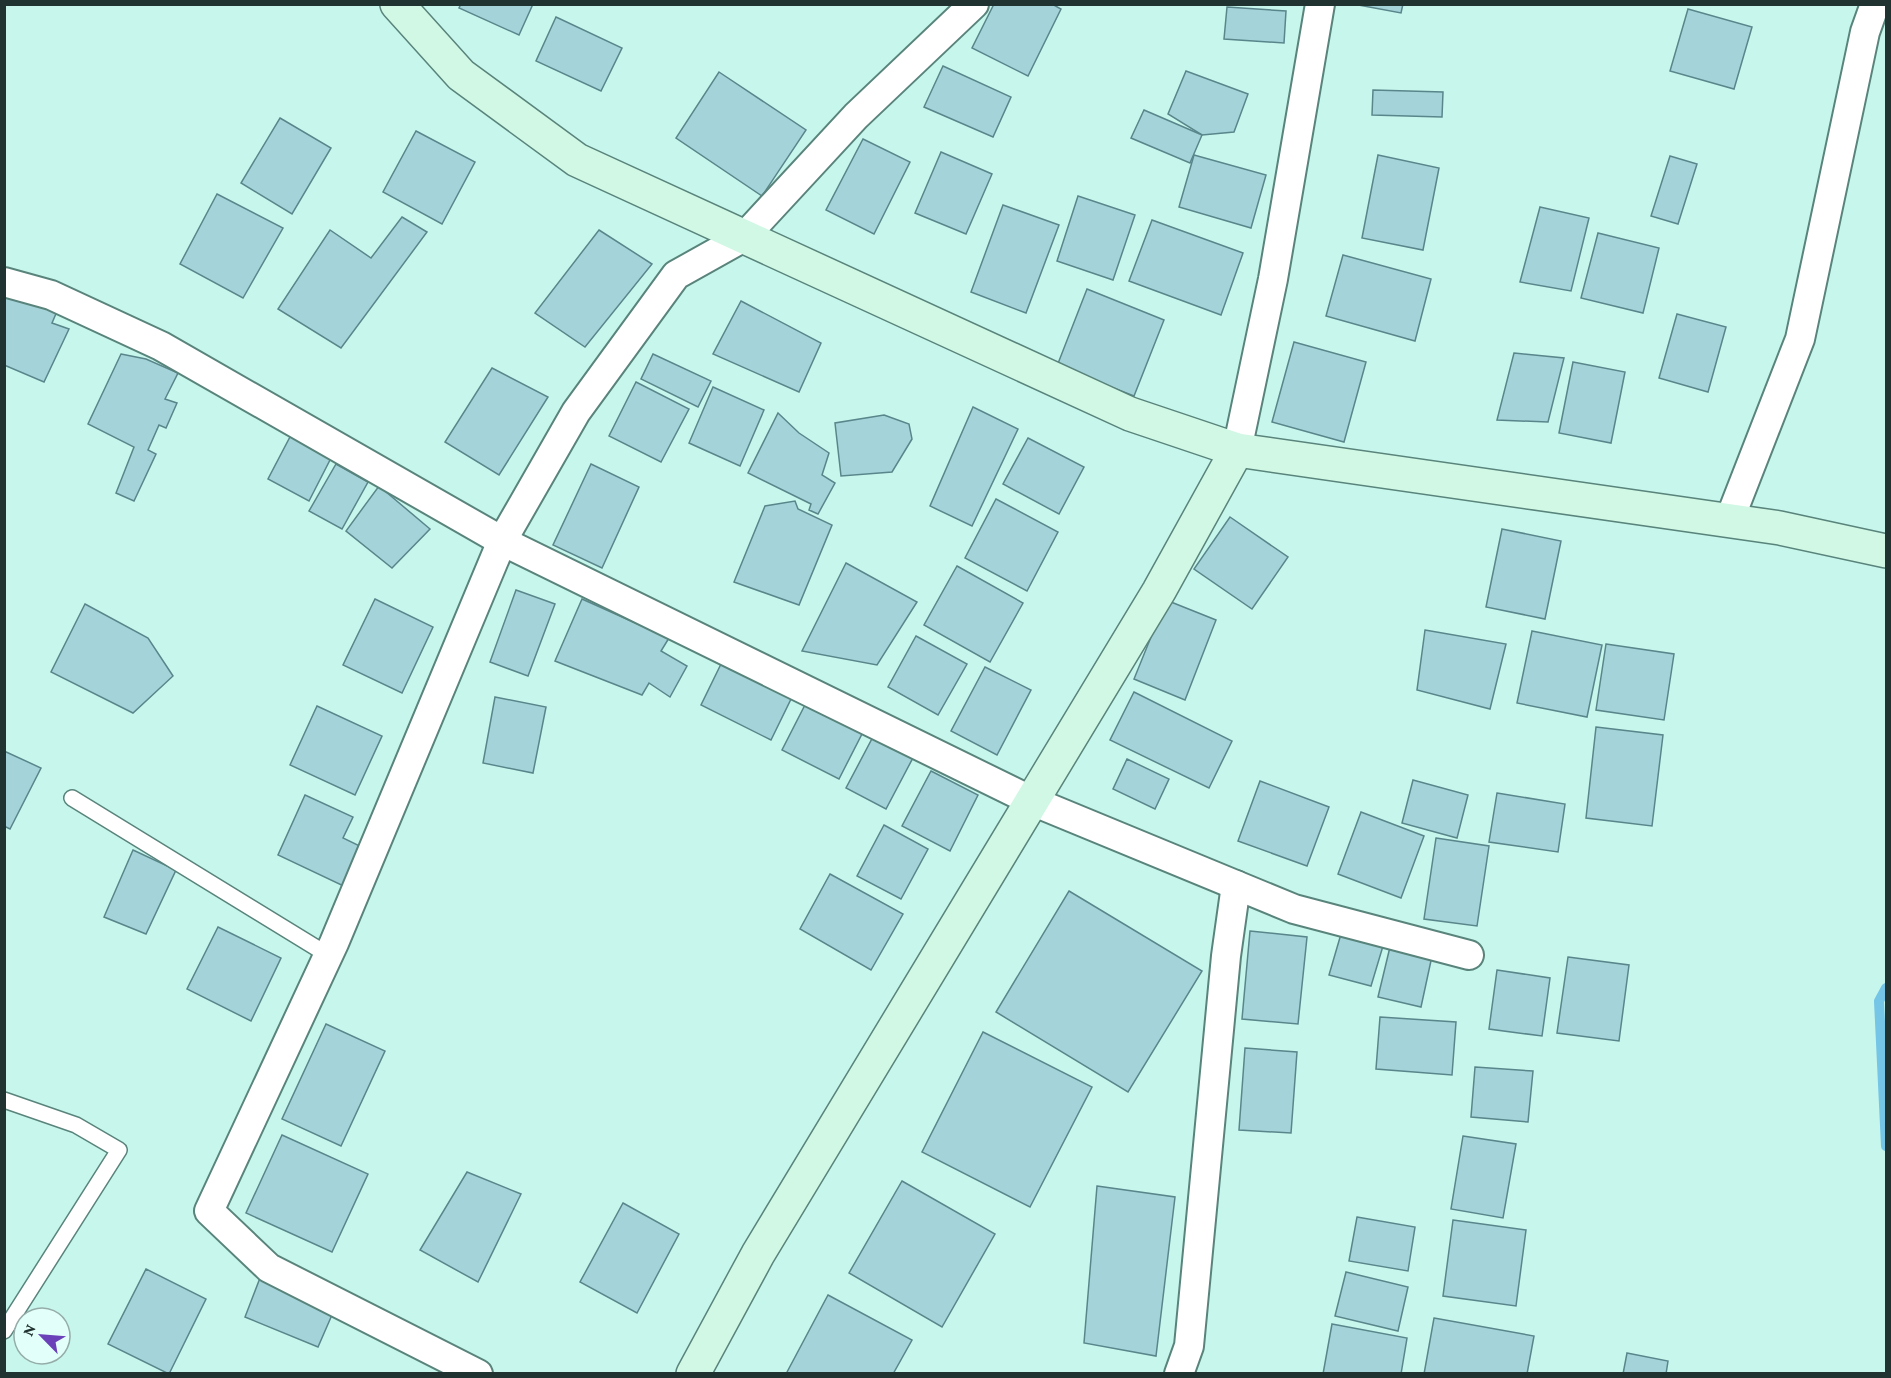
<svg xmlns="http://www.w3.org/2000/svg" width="1891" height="1378" font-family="'Crimson Pro',serif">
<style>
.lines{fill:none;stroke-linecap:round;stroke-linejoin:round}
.stream{stroke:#74c5e6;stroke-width:10}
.building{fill:#a4d4d9;stroke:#59868b;stroke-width:1.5}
.lane-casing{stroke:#59847c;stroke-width:18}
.street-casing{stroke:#59847c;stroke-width:32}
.secondary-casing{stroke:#59847c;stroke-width:36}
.lane{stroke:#fff;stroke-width:15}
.street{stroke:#fff;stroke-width:28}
.secondary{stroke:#d1f8e4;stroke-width:33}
</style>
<rect width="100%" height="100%" fill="#c7f6ec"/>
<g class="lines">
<path class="stream" d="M1886,988L1879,1001L1886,1146"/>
</g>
<g class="building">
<path d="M461,4H533L519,35L459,8Z"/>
<path d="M994,4H1052L1061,9L1028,76L972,48Z"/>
<path d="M1353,4H1403L1401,13Z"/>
<path d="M1227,7L1286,11L1284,43L1224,39Z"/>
<path d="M1688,9L1752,27L1734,89L1670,71Z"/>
<path d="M556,17L622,48L601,91L536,61Z"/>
<path d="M943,66L1011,97L993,137L924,107Z"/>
<path d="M1186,71L1248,94L1234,132L1202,135L1168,114Z"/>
<path d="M719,72L806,130L762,196L676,138Z"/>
<path d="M1373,90L1443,92L1442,117L1372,115Z"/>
<path d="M1144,110L1202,135L1190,163L1131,138Z"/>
<path d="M280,118L331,148L292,214L241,183Z"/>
<path d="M416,131L475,162L442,224L383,192Z"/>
<path d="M863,139L910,162L874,234L826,210Z"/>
<path d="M941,152L992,174L966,234L915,213Z"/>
<path d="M1194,155L1266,175L1251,228L1179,207Z"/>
<path d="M1378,155L1439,168L1423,250L1362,238Z"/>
<path d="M1670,156L1697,164L1678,224L1651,216Z"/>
<path d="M217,194L283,228L243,298L180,264Z"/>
<path d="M1078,196L1135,215L1113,280L1057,261Z"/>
<path d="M1003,205L1059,225L1026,313L971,292Z"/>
<path d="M1540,207L1589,218L1571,291L1520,282Z"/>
<path d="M402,217L427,232L341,348L278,309L330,230L371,258Z"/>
<path d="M1152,220L1243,253L1221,315L1129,281Z"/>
<path d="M599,230L652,264L585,347L535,313Z"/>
<path d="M1598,233L1659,248L1643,313L1581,298Z"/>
<path d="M1343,255L1431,279L1415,341L1326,316Z"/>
<path d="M1087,289L1164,320L1134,396L1057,366Z"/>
<path d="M4,292L58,309L52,323L69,329L44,382L4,365Z"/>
<path d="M741,301L821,343L799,392L713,354Z"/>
<path d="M1677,314L1726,327L1708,392L1659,378Z"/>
<path d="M1294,342L1366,362L1344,442L1272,422Z"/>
<path d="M1514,353L1564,358L1548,422L1497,420Z"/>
<path d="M121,354L146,359L178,373L165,399L177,403L166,428L159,425L148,450L156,454L134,501L116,493L134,447L88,424Z"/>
<path d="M653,354L711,381L698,407L641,379Z"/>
<path d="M1573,362L1625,372L1611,443L1559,433Z"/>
<path d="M492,368L548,397L499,475L445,442Z"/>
<path d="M636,382L689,409L661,462L609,436Z"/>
<path d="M713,387L764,410L740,466L689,443Z"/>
<path d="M973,407L1018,429L972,526L930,506Z"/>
<path d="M778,413L799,433L829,453L822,475L835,483L818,514L809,510L811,504L748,473Z"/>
<path d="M884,415L909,424L912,439L892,472L841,476L835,423Z"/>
<path d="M291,435L332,456L309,501L268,479Z"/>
<path d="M1028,438L1084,467L1059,514L1003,484Z"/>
<path d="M336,464L368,482L342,529L309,511Z"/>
<path d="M591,464L639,487L602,568L553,545Z"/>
<path d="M379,486L430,529L392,568L346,531Z"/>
<path d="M996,499L1058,532L1027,591L965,558Z"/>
<path d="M795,501L798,509L832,525L799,605L734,582L765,506Z"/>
<path d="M1230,517L1288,557L1252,609L1194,569Z"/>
<path d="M1502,529L1561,541L1545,619L1486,607Z"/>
<path d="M846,563L917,602L877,665L802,651Z"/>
<path d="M957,566L1023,603L990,662L924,625Z"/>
<path d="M516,590L555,604L528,676L490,662Z"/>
<path d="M375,599L433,627L402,693L343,665Z"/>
<path d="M582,599L669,638L661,651L687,666L670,697L649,683L642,695L555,661Z"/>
<path d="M1166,600L1216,620L1185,700L1134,679Z"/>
<path d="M85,604L148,638L173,676L133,713L51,672Z"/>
<path d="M1425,630L1506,644L1490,709L1417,690Z"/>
<path d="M1532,631L1602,645L1587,717L1517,703Z"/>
<path d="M916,636L967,664L938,715L888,687Z"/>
<path d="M1606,644L1674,654L1664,720L1596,710Z"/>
<path d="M722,662L792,697L771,740L701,705Z"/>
<path d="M985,667L1031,690L997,755L951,731Z"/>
<path d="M1134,692L1232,741L1209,788L1110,740Z"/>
<path d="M495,697L546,707L533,773L483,763Z"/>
<path d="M807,701L864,730L839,779L782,750Z"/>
<path d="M317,706L382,736L355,795L290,765Z"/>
<path d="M1596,727L1663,735L1652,826L1586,818Z"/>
<path d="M875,733L915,754L886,809L846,788Z"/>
<path d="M4,751L41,768L10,829L4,826Z"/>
<path d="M1127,759L1169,779L1155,809L1113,789Z"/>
<path d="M931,771L978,795L950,851L902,826Z"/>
<path d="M1413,780L1468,795L1457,838L1402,823Z"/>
<path d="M1260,781L1329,807L1307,866L1238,841Z"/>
<path d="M1497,793L1565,804L1558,852L1489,842Z"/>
<path d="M305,795L353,817L343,838L370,851L352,890L278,855Z"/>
<path d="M1361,812L1424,836L1401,898L1338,874Z"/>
<path d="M884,825L928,849L901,899L857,876Z"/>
<path d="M1436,838L1489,846L1477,926L1424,919Z"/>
<path d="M133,850L176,870L146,934L104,917Z"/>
<path d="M830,874L903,914L871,970L800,929Z"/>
<path d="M1069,891L1202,971L1128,1092L996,1012Z"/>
<path d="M218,927L281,958L251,1021L187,989Z"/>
<path d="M1250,931L1307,937L1298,1024L1242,1019Z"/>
<path d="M1341,934L1383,946L1371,986L1329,975Z"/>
<path d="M1390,947L1432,956L1421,1007L1378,997Z"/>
<path d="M1568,957L1629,965L1619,1041L1557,1033Z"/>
<path d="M1497,970L1550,978L1542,1036L1489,1029Z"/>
<path d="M1380,1017L1456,1022L1452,1075L1376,1069Z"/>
<path d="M326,1024L385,1051L341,1146L282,1119Z"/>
<path d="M983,1032L1092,1087L1030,1207L922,1152Z"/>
<path d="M1245,1048L1297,1052L1291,1133L1239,1130Z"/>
<path d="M1475,1067L1533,1071L1528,1122L1471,1117Z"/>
<path d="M282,1135L368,1174L332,1252L246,1213Z"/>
<path d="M1463,1136L1516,1144L1503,1218L1451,1209Z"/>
<path d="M467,1172L521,1194L478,1282L420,1250Z"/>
<path d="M902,1181L995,1234L942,1327L849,1273Z"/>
<path d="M1097,1186L1175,1197L1156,1356L1084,1343Z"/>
<path d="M623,1203L679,1234L637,1313L580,1282Z"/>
<path d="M1357,1217L1415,1227L1408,1271L1349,1261Z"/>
<path d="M1453,1220L1526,1230L1516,1306L1443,1296Z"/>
<path d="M146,1269L206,1299L169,1374L108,1344Z"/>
<path d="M1346,1272L1408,1287L1398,1331L1335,1316Z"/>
<path d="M260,1278L335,1308L318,1347L245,1317Z"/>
<path d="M828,1295L912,1340L893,1374H786Z"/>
<path d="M1434,1318L1534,1336L1527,1374H1424Z"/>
<path d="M1332,1324L1407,1338L1401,1374H1323Z"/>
<path d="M1627,1353L1668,1361L1666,1374H1623Z"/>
</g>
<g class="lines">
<g class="lane-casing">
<g id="lane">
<path d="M72,798L328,955"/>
<path d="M4,1100L76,1125L119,1150L4,1331"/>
</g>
</g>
<g class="street-casing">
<g id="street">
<path d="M4,282L51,295L161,346L502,541L1032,801L1294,909L1469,955"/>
<path d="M1237,450L1273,279L1320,4"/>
<path d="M1729,521L1800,339L1865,32L1875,4"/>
<path d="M478,1374L269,1268L209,1211L334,943L502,541L576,412L676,275L744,237L856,116L974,4"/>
<path d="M1179,1374L1189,1346L1226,956L1236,885"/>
</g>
</g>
<g class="secondary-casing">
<g id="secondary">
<path d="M397,4L461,75L577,160L1130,414L1237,450L1780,528L1886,551"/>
<path d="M693,1374L758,1254L1159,591L1237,450"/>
</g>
</g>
<use href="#lane" class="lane"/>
<use href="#street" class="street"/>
<use href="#secondary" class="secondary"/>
</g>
<rect width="1891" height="1378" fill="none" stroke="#213330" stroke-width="12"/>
<g transform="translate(42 1336) rotate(295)"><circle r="28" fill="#e3fff9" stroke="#95ada9" stroke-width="1.5"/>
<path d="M0-4.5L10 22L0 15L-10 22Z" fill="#6a41b9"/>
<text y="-9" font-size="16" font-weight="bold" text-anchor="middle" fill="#213330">N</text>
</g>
</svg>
